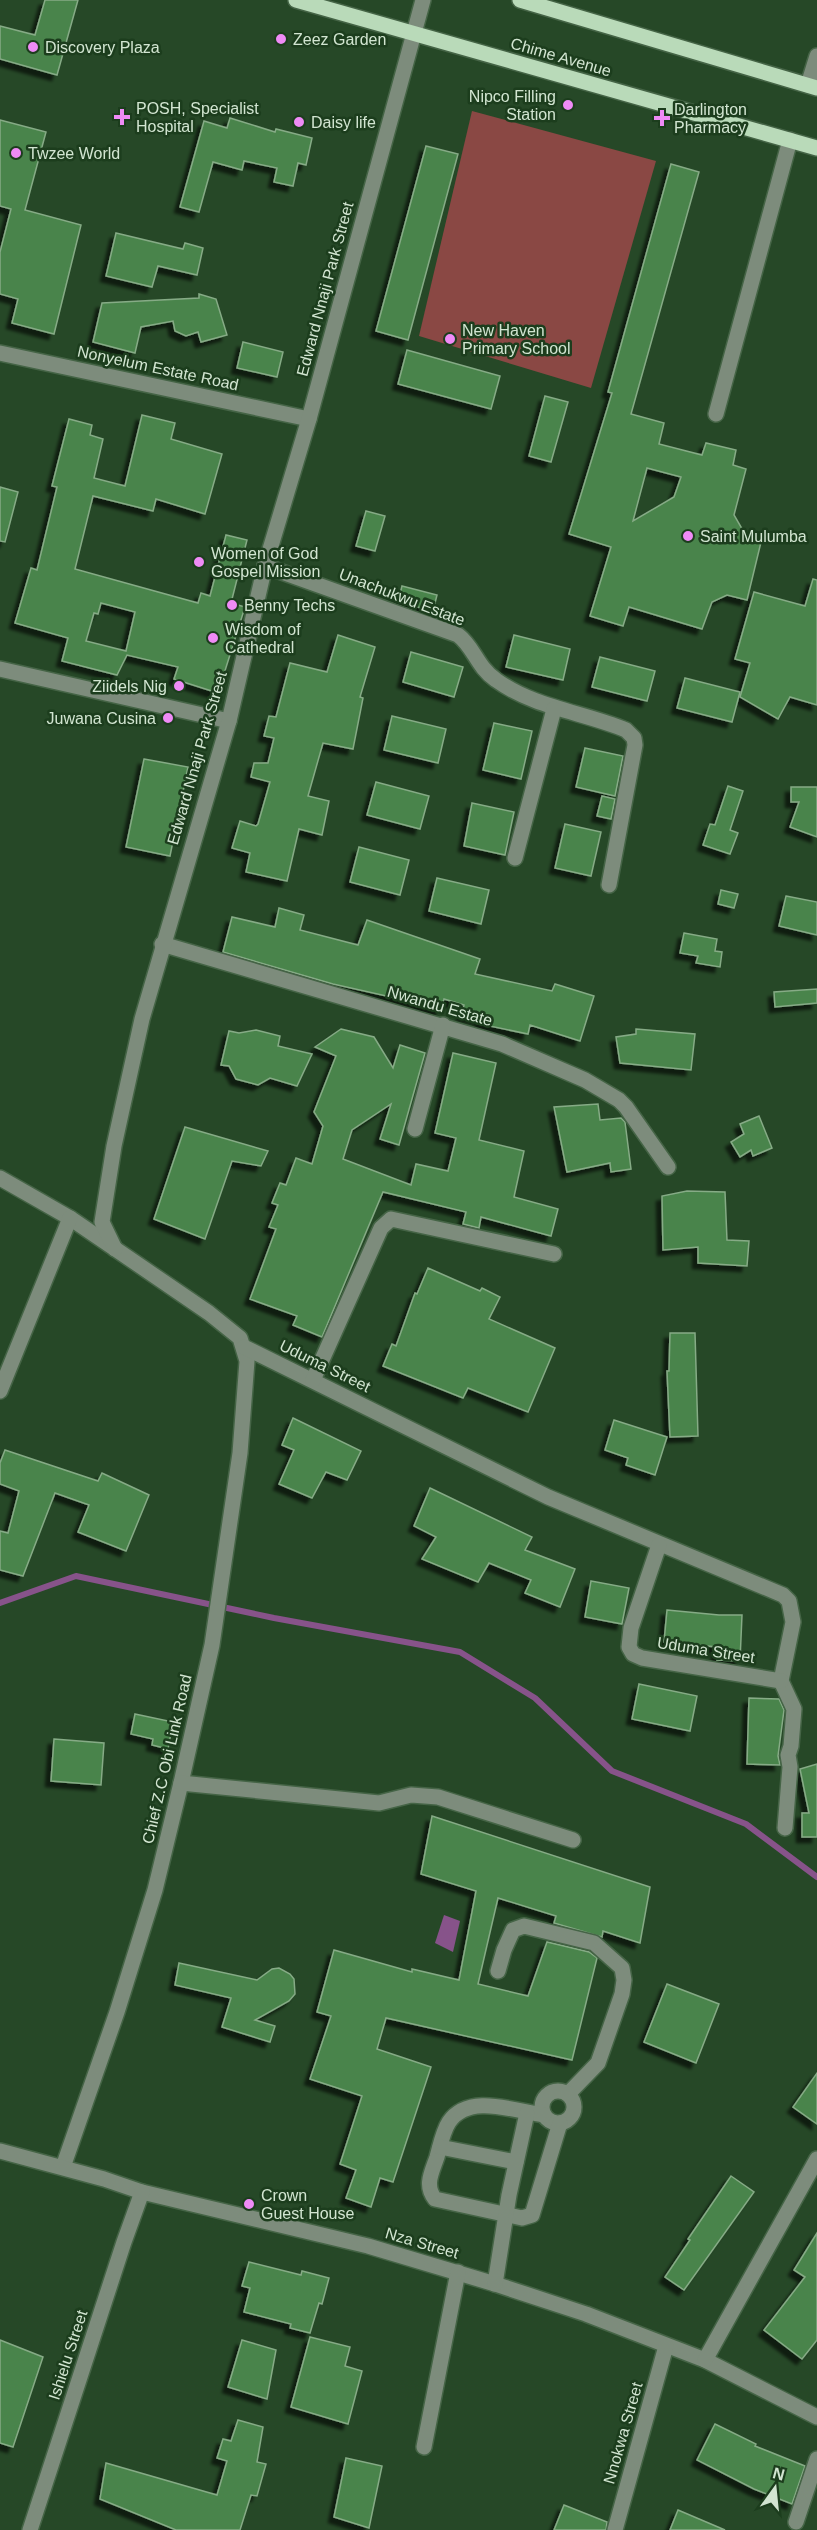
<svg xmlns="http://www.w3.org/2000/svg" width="817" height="2530" font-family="Helvetica,sans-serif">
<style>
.green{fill:#8a4844}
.water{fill:#87538a}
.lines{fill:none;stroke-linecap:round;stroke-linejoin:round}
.stream{stroke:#87538a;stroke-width:6}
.building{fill:#49844b;stroke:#86ab86;stroke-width:1.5;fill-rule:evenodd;filter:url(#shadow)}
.minor-casing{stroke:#456446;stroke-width:18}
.major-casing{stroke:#456446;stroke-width:18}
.minor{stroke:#7d8c7c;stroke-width:15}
.major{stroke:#b9dab9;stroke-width:15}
.poi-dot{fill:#ef8bf6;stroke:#1c3d1d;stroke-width:2}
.labels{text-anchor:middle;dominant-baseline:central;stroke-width:5;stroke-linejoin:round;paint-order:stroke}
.poi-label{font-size:16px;fill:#d2e5d1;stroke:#1c3d1d;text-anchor:start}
.street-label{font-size:16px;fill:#d2e5d1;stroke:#1c3d1d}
</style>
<defs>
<filter id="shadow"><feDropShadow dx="-5.5" dy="5.5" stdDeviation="1.5" flood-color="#0009"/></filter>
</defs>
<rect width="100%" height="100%" fill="#264827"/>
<path class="green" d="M472,111L656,161L591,388L419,336Z"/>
<path class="water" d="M444,1915L460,1921L453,1952L435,1943Z"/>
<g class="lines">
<path class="stream" d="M0,1603L76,1576L274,1618L460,1652L535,1698L612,1771L746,1824L817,1877"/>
</g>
<g class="building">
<path d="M45,0H78L57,75L0,59V26L35,35Z"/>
<path d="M230,118L275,132L276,129L312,138L306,165L298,163L293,186L274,182L277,168L244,161L242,170L213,162L199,212L180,207L204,121L227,128Z"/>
<path d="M0,120L46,132L25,210L81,225L54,334L12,323L18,299L0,294V252L11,209L0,206Z"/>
<path d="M426,146L458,154L408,340L376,331Z"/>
<path d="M671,164L699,172L631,414L664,423L659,444L702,455L706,443L736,450L733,465L746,469L734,515L745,534L762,538L747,600L727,595L712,602L702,629L629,607L623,626L590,616L611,547L569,534L612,393L608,392ZM647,468L681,477L674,497L633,521Z"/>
<path d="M116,233L183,249L185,243L203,248L197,275L158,266L152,287L106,276Z"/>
<path d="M199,294L216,299L227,335L201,342L198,332L186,336L175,331L173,321L141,327L135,353L93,342L102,303L199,298Z"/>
<path d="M243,342L283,352L277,377L237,368Z"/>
<path d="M407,350L500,376L491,409L398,384Z"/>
<path d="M545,396L568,402L551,462L529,456Z"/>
<path d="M142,415L175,423L171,439L222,454L205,514L156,499L153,511L93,496L75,569L198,603L201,593L210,596L226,535L247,540L231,603L245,607L218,693L174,679L178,667L127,655L117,675L62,661L68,638L15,623L31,568L37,570L57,487L52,486L69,419L92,425L90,435L103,439L94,478L125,486ZM101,603L135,612L126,651L86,641L94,613L98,614Z"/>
<path d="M0,487L18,492L5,542L0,541Z"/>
<path d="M366,511L385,516L375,551L356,546Z"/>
<path d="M813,579L817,580V705L790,697L778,719L740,697L750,663L735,659L754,592L805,606Z"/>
<path d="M402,586L437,595L433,611L398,602Z"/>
<path d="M338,635L375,647L360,697L363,698L353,749L323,743L308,796L329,801L322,835L299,829L287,881L246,872L250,853L232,848L240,821L256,826L258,824L270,782L251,777L254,763H268L274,738L264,736L269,716L276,717L290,663L327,672Z"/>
<path d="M514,635L570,649L563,680L506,667Z"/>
<path d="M411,652L463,667L454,697L403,682Z"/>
<path d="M600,657L655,671L647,701L592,687Z"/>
<path d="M685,678L740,692L732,722L677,708Z"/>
<path d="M392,716L446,729L438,763L384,750Z"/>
<path d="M494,723L532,731L521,779L483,770Z"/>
<path d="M585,748L623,756L615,796L576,787Z"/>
<path d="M144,759L188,767L170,856L126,847Z"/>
<path d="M376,782L429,796L420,829L367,815Z"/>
<path d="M728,786L743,791L730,830L738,833L730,854L703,845L710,824L715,825Z"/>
<path d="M791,787H817V837L790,827L799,802H791Z"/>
<path d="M602,796L615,799L611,819L597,816Z"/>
<path d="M472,803L514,812L505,855L464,846Z"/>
<path d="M565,824L601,832L591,876L555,868Z"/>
<path d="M359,847L409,860L400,895L350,882Z"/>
<path d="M437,878L489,890L481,924L429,911Z"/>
<path d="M721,890L738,894L734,908L718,904Z"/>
<path d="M786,896L817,902V935L779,926Z"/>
<path d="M279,908L304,915L300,930L358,945L367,920L480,959L475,974L552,991L555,984L594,996L580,1041L530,1025L528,1034L480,1024L481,1019L462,1015L464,1005L444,999L440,1011L418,1006V1003L333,984L223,952L232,917L275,927Z"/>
<path d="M684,933L717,939L715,951L722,952L720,967L696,963L698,956L680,953Z"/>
<path d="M817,989V1003L775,1007L774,992Z"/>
<path d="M341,1029L374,1037L393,1068L400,1045L425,1053L399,1145L380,1139L391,1104L352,1130L343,1159L411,1185L416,1164L448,1171L456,1138L435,1133L453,1053L496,1063L479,1140L524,1151L514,1197L558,1209L551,1236L481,1217L479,1228L463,1224L466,1212L383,1192L322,1337L293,1325L297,1316L250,1299L276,1229L269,1227L278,1205L272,1203L280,1183L286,1185L296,1158L312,1164L323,1126L314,1112L336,1056L315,1047Z"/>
<path d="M636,1029L695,1034L691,1070L620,1063L616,1037L636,1034Z"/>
<path d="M256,1030L280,1036L278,1046L312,1054L297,1086L270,1078L258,1085L236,1079L229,1066L221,1065L229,1031L239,1033Z"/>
<path d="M598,1104L600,1120L621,1118L625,1122L631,1169L611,1172L610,1163L567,1172L554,1107Z"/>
<path d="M759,1116L772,1148L753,1156L751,1150L740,1157L731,1142L744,1134L740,1124Z"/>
<path d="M185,1127L268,1151L261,1166L232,1161L205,1239L154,1219Z"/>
<path d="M687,1191L725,1192L727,1240L749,1241L747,1266L698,1263V1247L663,1250L662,1196Z"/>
<path d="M428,1268L480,1291L482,1288L500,1297L489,1319L555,1348L528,1412L468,1388L463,1398L383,1366L392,1344L396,1346L415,1293L417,1294Z"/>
<path d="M670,1333H695L698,1436L670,1437L667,1371H669Z"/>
<path d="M293,1418L361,1451L347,1480L326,1472L312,1498L279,1484L294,1450L282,1445Z"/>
<path d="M614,1420L667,1437L655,1475L626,1465L628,1458L605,1450Z"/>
<path d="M5,1450L98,1481L102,1473L149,1495L126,1551L78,1532L89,1505L55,1493L23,1576L0,1570V1531L8,1533L19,1491L0,1484V1463Z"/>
<path d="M430,1488L532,1537L525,1550L575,1569L560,1607L525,1593L531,1580L489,1563L478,1582L422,1559L436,1537L414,1526Z"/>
<path d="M591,1581L629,1588L622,1624L585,1617Z"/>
<path d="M667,1610L719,1615H742L740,1661L717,1660V1647L664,1642Z"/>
<path d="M639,1684L697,1696L690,1731L632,1719Z"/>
<path d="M749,1698L779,1699L784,1710L778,1756L780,1765L747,1764Z"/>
<path d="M135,1714L173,1722L168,1749L152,1745L153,1739L131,1734Z"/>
<path d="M54,1739L104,1743L101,1785L51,1781Z"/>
<path d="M817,1764V1837H802V1813H809L800,1769Z"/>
<path d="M432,1816L650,1887L640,1943L603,1931L602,1937L554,1923L556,1916L498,1898L478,1984L528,1996L547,1942L589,1952L597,1958L572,2060L386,2018L377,2049L431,2067L393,2182L380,2178L371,2207L346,2198L356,2170L340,2164L362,2096L310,2079L331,2016L317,2012L334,1950L412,1972V1969L459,1980L476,1891L421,1874Z"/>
<path d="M179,1963L257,1980L272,1969L279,1968L290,1974L294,1979L295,1994L289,2001L255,2020L275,2026L270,2042L222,2027L231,1998L175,1985Z"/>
<path d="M667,1984L719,2004L696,2063L644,2042Z"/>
<path d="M817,2073V2124L793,2107Z"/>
<path d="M731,2176L754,2192L684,2290L665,2277L690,2240L688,2239Z"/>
<path d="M817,2233V2340L802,2359L764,2330L805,2277L794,2270Z"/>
<path d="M249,2262L301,2275L302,2271L329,2278L322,2304L319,2303L310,2333L290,2328L291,2324L244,2312L250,2288L242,2286Z"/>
<path d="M310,2337L350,2347L345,2366L362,2371L348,2424L291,2407Z"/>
<path d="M0,2340L43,2357L13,2447L0,2443Z"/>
<path d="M242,2340L276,2350L267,2399L228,2387Z"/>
<path d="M238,2420L263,2427L257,2462L266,2464L257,2496L251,2495L240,2530H176L100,2499L106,2463L217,2495L227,2461L217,2458L223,2439L231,2441Z"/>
<path d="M715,2424L756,2444L755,2446L805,2466L792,2504L754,2489L697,2460Z"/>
<path d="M346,2458L382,2466L369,2528L334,2517Z"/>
<path d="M564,2505L607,2522L606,2530H554Z"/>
<path d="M678,2510L725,2530H670Z"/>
</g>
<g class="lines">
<g class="minor-casing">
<g id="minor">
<path d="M808,85L817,56"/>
<path d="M0,353L309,419"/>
<path d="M716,414L790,140"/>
<path d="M265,566L458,635C474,647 477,667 496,680C535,708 583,712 626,730L634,738L635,745L609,885"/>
<path d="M0,669L229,721"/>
<path d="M515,858L554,709"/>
<path d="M162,944L502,1044L585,1080L619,1100L626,1107L668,1167"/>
<path d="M415,1129L443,1025"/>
<path d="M0,1178L70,1218L209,1313L240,1338L247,1361L240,1453L212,1645L181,1783L155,1890L117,2012L63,2167"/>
<path d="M115,1249L102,1222L114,1146L142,1019L229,721L265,566L309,419L423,0"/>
<path d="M244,1347L548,1497L783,1595L789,1601L793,1622L781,1681L794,1709L791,1746L788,1755L790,1767L785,1828"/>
<path d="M313,1380L381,1228L391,1219L554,1254"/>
<path d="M0,1391L70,1218"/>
<path d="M659,1545L631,1628L629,1647L633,1654L642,1658L781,1681"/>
<path d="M181,1783L379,1803L411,1795L438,1797L573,1840"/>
<path d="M498,1971L504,1950L513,1930L524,1926L594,1943L622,1968L624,1980L622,1994L598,2063L568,2094"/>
<circle cx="558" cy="2107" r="16"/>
<path d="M544,2115C514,2111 469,2093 449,2122C443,2131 440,2146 437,2157C432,2172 424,2185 435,2199L522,2218L532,2215L560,2123"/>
<path d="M440,2147L516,2162"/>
<path d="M0,2151L104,2179L142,2192L368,2246L495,2284L586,2314L705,2360L817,2417"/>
<path d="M495,2284L509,2195L527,2113"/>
<path d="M705,2360L817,2159"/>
<path d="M424,2447L458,2272"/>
<path d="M796,2522L817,2459"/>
<path d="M30,2530L124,2242L142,2192"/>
<path d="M615,2530L666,2346"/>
</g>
</g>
<g class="major-casing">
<g id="major">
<path d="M296,0L817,148"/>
<path d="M520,0L817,88"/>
</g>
</g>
<use href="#minor" class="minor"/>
<use href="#major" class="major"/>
</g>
<g class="poi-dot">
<circle cx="281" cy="39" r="6"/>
<circle cx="33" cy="47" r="6"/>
<circle cx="568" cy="105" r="6"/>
<path d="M119 108h6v6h6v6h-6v6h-6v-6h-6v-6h6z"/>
<path d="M659 109h6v6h6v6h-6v6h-6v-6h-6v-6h6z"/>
<circle cx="299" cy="122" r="6"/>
<circle cx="16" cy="153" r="6"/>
<circle cx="450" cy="339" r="6"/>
<circle cx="688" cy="536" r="6"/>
<circle cx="199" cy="562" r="6"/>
<circle cx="232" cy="605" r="6"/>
<circle cx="213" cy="638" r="6"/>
<circle cx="179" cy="686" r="6"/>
<circle cx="168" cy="718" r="6"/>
<circle cx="249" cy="2204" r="6"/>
</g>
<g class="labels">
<g class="poi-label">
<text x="293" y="39">Zeez Garden</text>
<text x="45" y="47">Discovery Plaza</text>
<text x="556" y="96" text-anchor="end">Nipco Filling<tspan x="556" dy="18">Station</tspan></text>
<text x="136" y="108">POSH, Specialist<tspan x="136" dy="18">Hospital</tspan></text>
<text x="674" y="109">Darlington<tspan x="674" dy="18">Pharmacy</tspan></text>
<text x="311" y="122">Daisy life</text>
<text x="28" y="153">Twzee World</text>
<text x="462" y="330">New Haven<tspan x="462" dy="18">Primary School</tspan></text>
<text x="700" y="536">Saint Mulumba</text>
<text x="211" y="553">Women of God<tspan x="211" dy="18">Gospel Mission</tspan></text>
<text x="244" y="605">Benny Techs</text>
<text x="225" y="629">Wisdom of<tspan x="225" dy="18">Cathedral</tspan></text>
<text x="167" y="686" text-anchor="end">Ziidels Nig</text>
<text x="156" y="718" text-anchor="end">Juwana Cusina</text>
<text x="261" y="2195">Crown<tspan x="261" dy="18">Guest House</tspan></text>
</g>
<g class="street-label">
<text transform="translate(561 57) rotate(16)">Chime Avenue</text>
<text transform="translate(325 289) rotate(-75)">Edward Nnaji Park Street</text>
<text transform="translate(158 368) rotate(12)">Nonyelum Estate Road</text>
<text transform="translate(402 597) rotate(21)">Unachukwu Estate</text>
<text transform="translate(197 758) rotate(-74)">Edward Nnaji Park Street</text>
<text transform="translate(440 1006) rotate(16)">Nwandu Estate</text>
<text transform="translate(325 1366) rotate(26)">Uduma Street</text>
<text transform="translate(706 1650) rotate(9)">Uduma Street</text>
<text transform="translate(167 1759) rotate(-77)">Chief Z.C Obi Link Road</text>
<text transform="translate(422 2243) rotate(16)">Nza Street</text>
<text transform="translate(68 2355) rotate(-72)">Ishielu Street</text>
<text transform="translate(623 2433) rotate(-74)">Nnokwa Street</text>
</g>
</g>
<g transform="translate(775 2488) rotate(15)" stroke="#1c3d1d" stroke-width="4.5" paint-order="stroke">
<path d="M0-4.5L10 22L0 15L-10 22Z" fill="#d2e5d1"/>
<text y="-9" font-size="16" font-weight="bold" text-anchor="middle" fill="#d2e5d1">N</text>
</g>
</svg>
